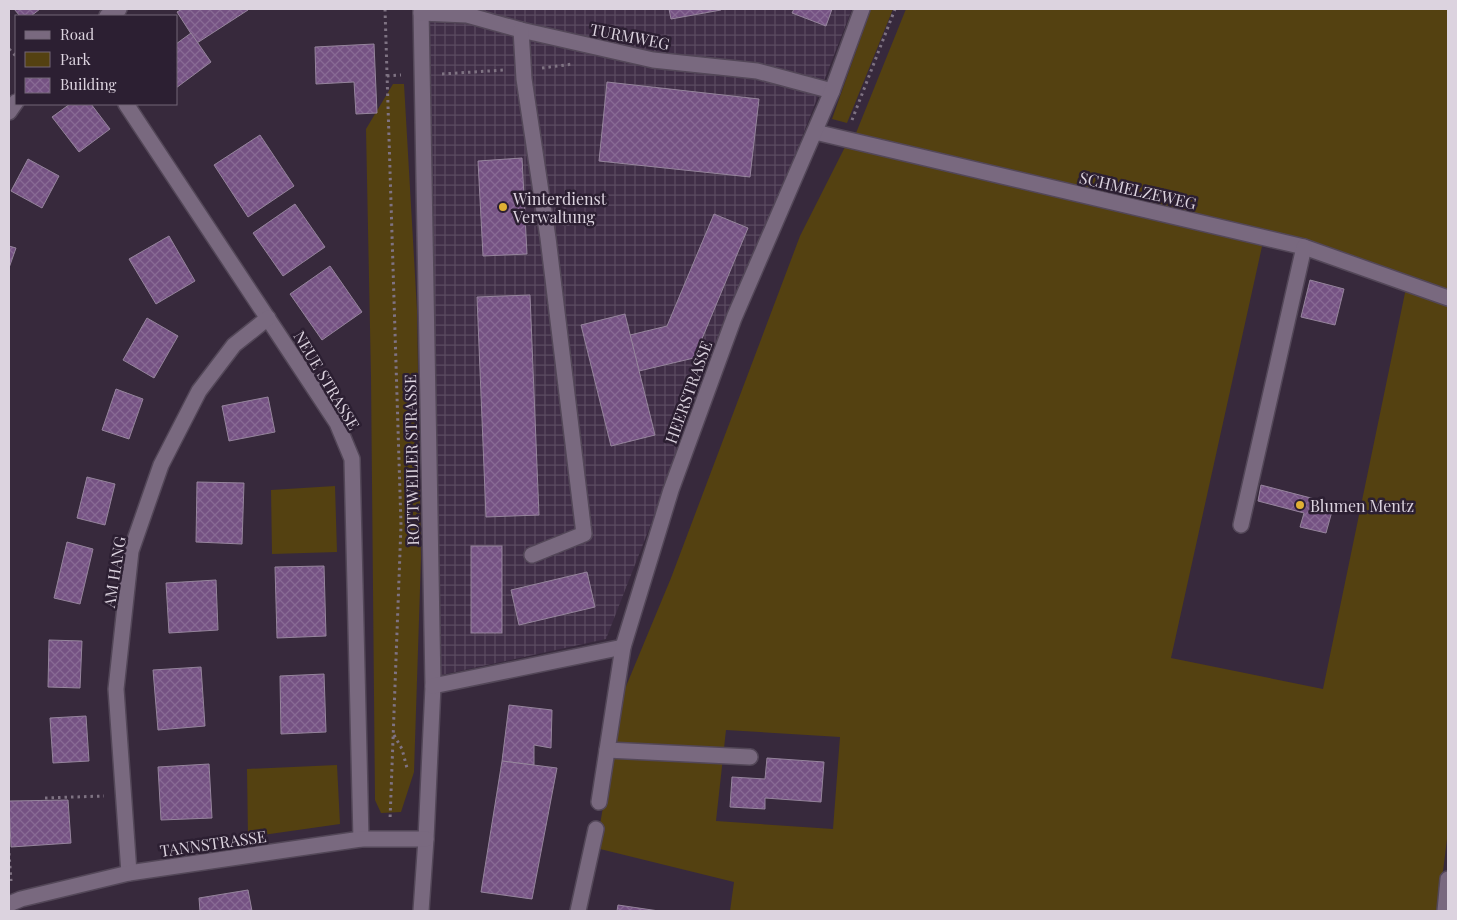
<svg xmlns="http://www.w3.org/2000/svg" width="1457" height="920" font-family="'Playfair Display',serif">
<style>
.industrial{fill:url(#industrial-grid)}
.green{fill:#544111;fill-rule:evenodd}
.building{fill:url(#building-cross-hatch);stroke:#95849c}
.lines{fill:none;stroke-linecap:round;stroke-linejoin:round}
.minor-casing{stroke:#534758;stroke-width:18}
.path{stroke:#7f7383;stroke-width:3;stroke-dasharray:2.5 4;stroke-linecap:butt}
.minor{stroke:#79697f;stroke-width:15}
.poi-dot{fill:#e0b034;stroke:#2c1f32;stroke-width:2}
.labels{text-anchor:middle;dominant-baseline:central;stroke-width:5;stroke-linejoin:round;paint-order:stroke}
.street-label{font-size:16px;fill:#dcd3df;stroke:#2c1f32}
.poi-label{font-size:16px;fill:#dcd3df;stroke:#2c1f32;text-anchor:start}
</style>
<defs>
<pattern id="industrial-grid" width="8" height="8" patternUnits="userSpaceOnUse" patternTransform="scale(1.25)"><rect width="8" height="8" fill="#402e47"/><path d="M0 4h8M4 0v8" fill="none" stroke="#5b4b61"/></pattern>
<pattern id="building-cross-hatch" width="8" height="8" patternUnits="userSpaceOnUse" patternTransform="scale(1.25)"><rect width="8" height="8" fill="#755283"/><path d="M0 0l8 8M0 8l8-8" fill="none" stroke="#886a94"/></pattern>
</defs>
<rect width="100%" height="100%" fill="#37293c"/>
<path class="industrial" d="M427,9H852L606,639L441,675L425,57Z"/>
<g class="green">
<path d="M871,9H893L847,123L832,119Z"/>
<path d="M906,9H1448V295L1308,245L854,138Z"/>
<path d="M393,84H404L417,310L421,558L414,772L401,812L381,813L375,800L371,377L366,129Z"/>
<path d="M847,143L1263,242L1171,658L1323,689L1406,288L1448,302V831L1438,911H730L734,882L596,848L622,696L671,578L800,236ZM726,730L840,737L833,829L716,821Z"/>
<path d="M335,486L337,552L272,554L271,490Z"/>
<path d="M337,765L340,824L248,837L247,769Z"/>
</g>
<g class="building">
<path d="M14,9H40L31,16H20Z"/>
<path d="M182,9H247L248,10L197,43L177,12Z"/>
<path d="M669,9H720L721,10L671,19Z"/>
<path d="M794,9H832L826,26L792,13Z"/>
<path d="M191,33L211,62L176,88V44Z"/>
<path d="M374,44L377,113L356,114L354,82L316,84L315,47Z"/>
<path d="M607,82L759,99L750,177L599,161Z"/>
<path d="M70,104H91L110,129L79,152L52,117Z"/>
<path d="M260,135L294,186L248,217L214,165Z"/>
<path d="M522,158L527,254L483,256L478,161Z"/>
<path d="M28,159L59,176L42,208L11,191Z"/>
<path d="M295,204L325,247L283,276L253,233Z"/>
<path d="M714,214L748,228L694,358L639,371L630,335L667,326Z"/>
<path d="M169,236L195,281L156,304L129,259Z"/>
<path d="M9,246L16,248L9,268Z"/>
<path d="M330,266L362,312L322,340L290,294Z"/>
<path d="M1310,280L1344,289L1335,325L1301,317Z"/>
<path d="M530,295L539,515L486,517L477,297Z"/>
<path d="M625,314L655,435L611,446L581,325Z"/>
<path d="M147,318L178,336L154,378L123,360Z"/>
<path d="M116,389L143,399L129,439L102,430Z"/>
<path d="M268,397L275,432L229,441L222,406Z"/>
<path d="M87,477L115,484L105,525L77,518Z"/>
<path d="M197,482L244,483L242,544L196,542Z"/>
<path d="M1261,485L1334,504L1326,533L1300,527L1304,513L1258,501Z"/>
<path d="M67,542L93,549L80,604L54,598Z"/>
<rect x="471" y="546" width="31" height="87"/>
<path d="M324,566L326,636L277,638L275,567Z"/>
<path d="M587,572L595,607L519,625L511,590Z"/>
<path d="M216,580L218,630L169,633L166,583Z"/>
<path d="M49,640L82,641L80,688L48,687Z"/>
<path d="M201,667L205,726L158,730L153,670Z"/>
<path d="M324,674L326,732L281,734L280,676Z"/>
<path d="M509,705L552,710L551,748L534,745V765L502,761Z"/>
<path d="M86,716L89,761L53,763L50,718Z"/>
<path d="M767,758L824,762L821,802L765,798V809L730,807L732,777L765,779Z"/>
<path d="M502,761L557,768L532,899L481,892Z"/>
<path d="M209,764L212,818L161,820L158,767Z"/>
<path d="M68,800L71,843L11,847L9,801Z"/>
<path d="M248,890L252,911H200L199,898Z"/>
<path d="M618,905L659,911H617Z"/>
</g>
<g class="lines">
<g class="minor-casing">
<g id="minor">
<path d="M421,9L433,686L426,839L421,911"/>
<path d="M421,13L467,15L521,30L653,60L757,71L832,91"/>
<path d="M107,16L119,9"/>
<path d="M521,30L524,79L548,238L584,534L532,555"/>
<path d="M126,104L337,423L352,459L361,839"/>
<path d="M9,112L16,102"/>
<path d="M815,132L1304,247L1448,298"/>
<path d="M1241,525L1304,247"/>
<path d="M433,686L623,647"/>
<path d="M607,750L750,757"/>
<path d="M599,802L623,647L671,490L734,318L832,91L862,9"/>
<path d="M129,873L116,689L131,551L161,465L199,391L234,345L268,318"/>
<path d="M9,904L21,899L129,873L361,839H426"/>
<path d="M578,911L596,829"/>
<path d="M1445,911L1448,879"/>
</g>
</g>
<g class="path">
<path d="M385,9L401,525L390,820"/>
<path d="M9,49L16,56"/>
<path d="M542,68L573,64"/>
<path d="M442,74L504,70"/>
<path d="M387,76L401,75"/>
<path d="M852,120L895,9"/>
<path d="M394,735L402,749L407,768"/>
<path d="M45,798L104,796"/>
<path d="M9,853L11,881"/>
</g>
<use href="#minor" class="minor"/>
</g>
<g class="poi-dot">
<circle cx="503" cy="207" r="5"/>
<circle cx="1300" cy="505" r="5"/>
</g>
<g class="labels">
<g class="street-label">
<text transform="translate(630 36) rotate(11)">TURMWEG</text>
<text transform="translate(1138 190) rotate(13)">SCHMELZEWEG</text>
<text transform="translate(327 380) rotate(59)">NEUE STRASSE</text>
<text transform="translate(688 392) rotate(-70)">HEERSTRASSE</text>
<text transform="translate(411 460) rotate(-91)">ROTTWEILER STRASSE</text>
<text transform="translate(114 572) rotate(-81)">AM HANG</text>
<text transform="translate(213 843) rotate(-8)">TANNSTRASSE</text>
</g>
<g class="poi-label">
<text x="513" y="198">Winterdienst<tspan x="513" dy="18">Verwaltung</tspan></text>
<text x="1310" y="505">Blumen Mentz</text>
</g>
</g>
<rect width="1457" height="920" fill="none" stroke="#dcd3df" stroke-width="20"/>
<rect x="15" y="15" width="162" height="90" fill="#2c1f32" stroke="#726777"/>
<rect x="25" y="31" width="25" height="8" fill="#79697f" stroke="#726777"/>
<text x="60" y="40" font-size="15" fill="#dcd3df">Road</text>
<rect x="25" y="52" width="25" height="15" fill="#544111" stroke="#726777"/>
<text x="60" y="65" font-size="15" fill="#dcd3df">Park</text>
<rect x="25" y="78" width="25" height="15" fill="url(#building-cross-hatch)" stroke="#726777"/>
<text x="60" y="90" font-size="15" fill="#dcd3df">Building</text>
</svg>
